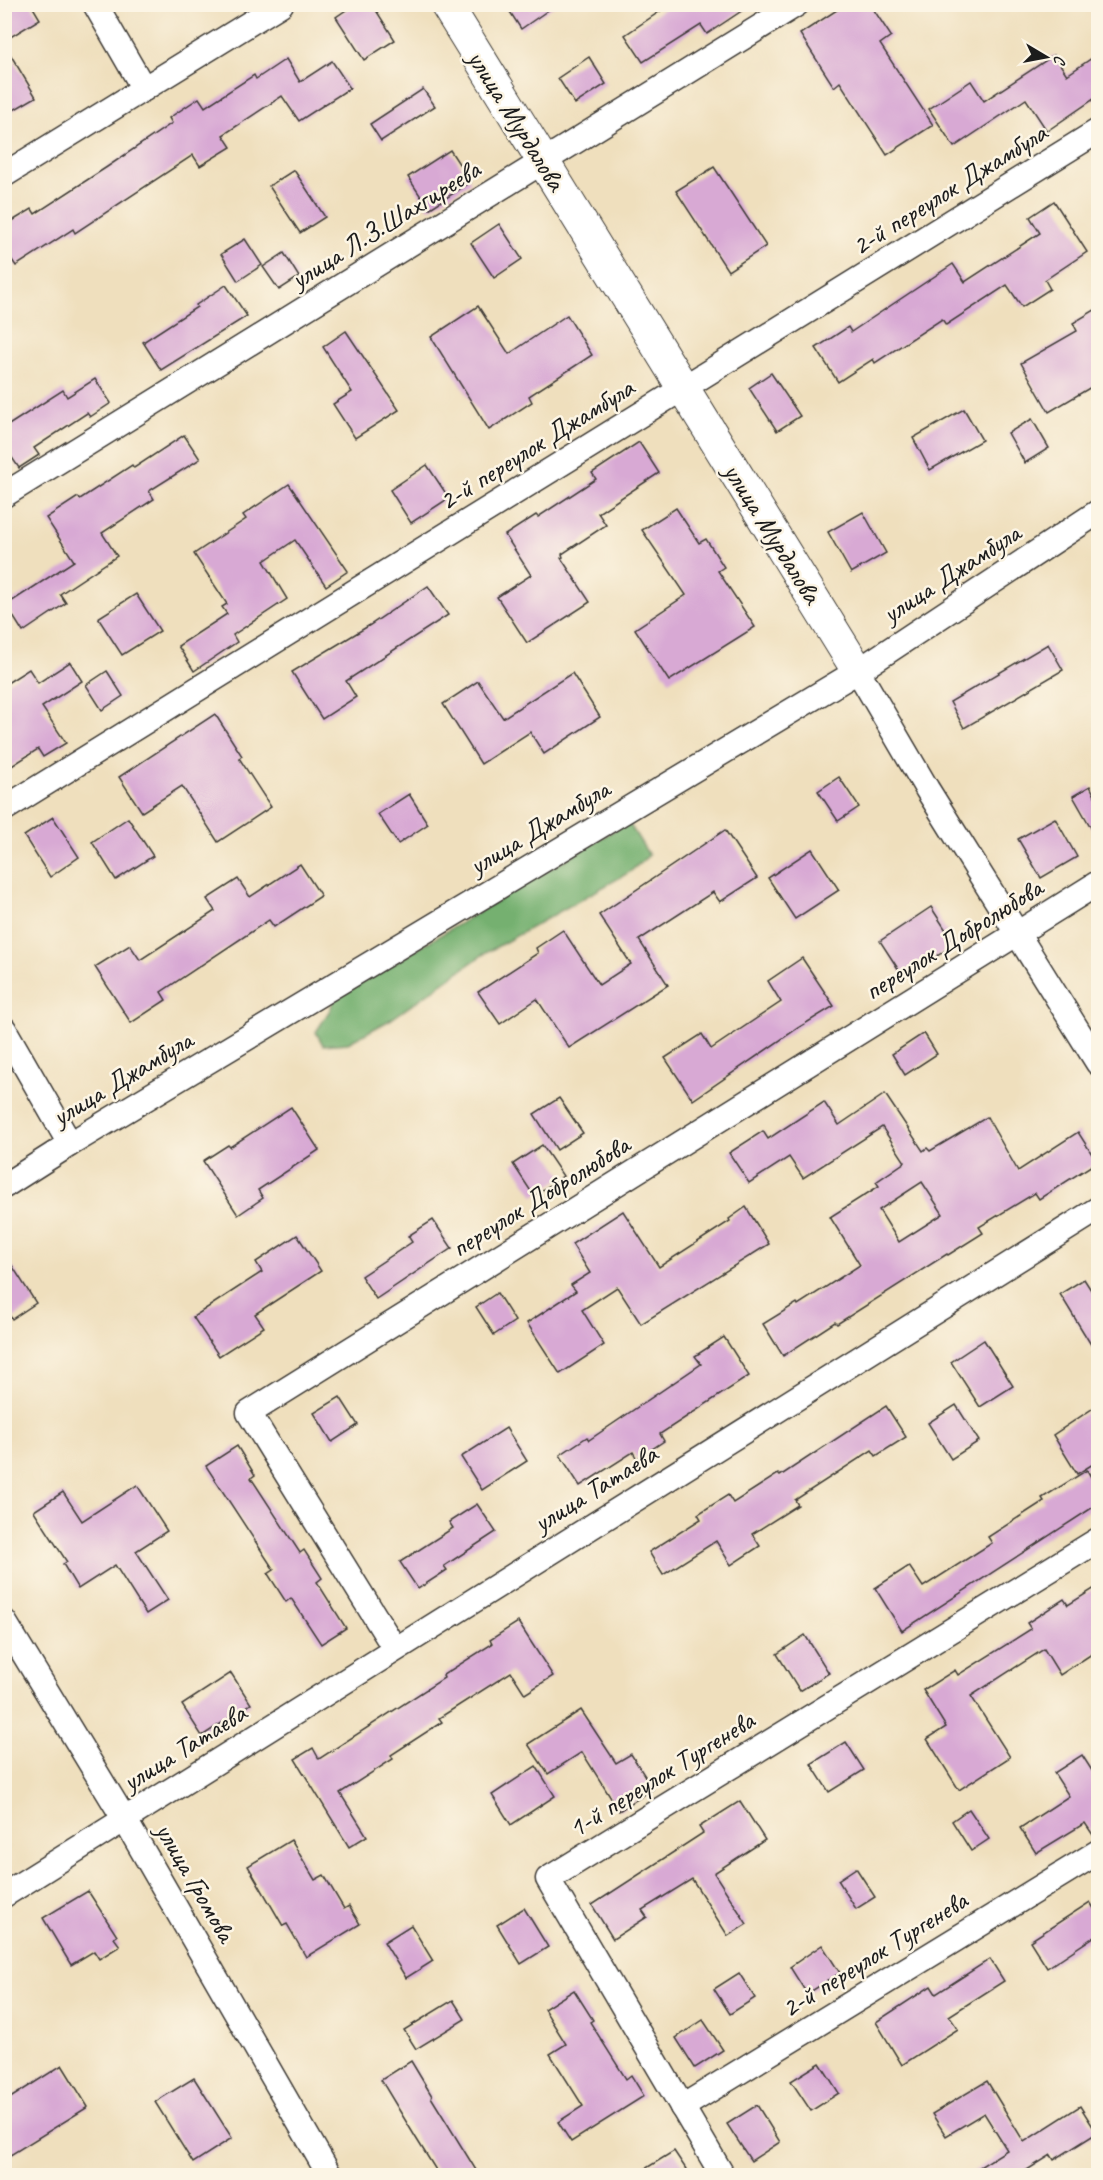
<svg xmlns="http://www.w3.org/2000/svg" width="1103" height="2180" font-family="Caveat,sans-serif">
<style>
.forest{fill:#74b06f;stroke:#486646;stroke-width:1.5}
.building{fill:#d8a9d4;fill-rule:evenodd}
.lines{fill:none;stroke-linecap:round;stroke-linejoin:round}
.minor-casing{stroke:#3c3934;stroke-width:27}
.tertiary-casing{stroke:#3c3934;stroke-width:34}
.minor{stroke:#fff;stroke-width:24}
.tertiary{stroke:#fff;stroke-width:32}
.labels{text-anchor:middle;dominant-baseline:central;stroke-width:5;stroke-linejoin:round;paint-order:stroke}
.street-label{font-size:28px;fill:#1c1c1c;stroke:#fcf5e5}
</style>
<rect width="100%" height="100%" fill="#fcf5e5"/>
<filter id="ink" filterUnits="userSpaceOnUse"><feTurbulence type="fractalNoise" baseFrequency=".0167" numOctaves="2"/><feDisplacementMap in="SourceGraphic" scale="12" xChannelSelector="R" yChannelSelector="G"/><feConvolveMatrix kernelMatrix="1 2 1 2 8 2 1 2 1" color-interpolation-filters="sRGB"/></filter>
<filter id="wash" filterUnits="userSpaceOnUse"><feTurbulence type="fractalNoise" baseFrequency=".008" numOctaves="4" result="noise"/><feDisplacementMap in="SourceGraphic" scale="24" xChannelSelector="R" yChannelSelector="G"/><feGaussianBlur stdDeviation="1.35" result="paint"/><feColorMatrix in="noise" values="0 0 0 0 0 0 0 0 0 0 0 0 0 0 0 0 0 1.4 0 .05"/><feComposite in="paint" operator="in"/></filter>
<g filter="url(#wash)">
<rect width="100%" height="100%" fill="#efdfbd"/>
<path class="forest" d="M628,822L649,855L630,872L484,954L390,1020L348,1043L323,1045L316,1032L330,1010L334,999Z"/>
<g id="blocks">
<g class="building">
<path d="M4,4H31L40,19L4,41Z"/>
<path d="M355,4H372L395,40L364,60L336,17Z"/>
<path d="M505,4H557L521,29Z"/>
<path d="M671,4H752L707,34L701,25L643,62L625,35Z"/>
<path d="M846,4H870L891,36L880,44L933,125L887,155L840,82L834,87L800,34Z"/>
<path d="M4,44L36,97L12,111L4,99Z"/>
<path d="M1098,54V96L1047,131L1026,99L954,147L929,109L971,81L984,101L1054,55L1067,75Z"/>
<path d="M589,57L606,84L575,104L558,78Z"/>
<path d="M286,59L300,82L332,61L350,88L299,121L282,96L223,135L231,147L200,166L193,155L75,233L73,229L16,266L4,248V226L32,209L35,214L107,167L172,123L169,118L199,98L205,107L254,75L256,79Z"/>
<path d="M423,89L435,106L381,141L370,124Z"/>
<path d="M450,150L471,182L429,209L408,177Z"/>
<path d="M714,167L766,246L728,271L676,191Z"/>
<path d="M294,170L325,217L300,233L269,186Z"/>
<path d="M1054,201L1087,252L1045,280L1050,289L1022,307L1007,285L946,325L942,319L875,363L873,359L838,382L816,348L848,327L851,332L953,264L965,282L1040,233L1030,217Z"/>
<path d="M499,224L522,259L494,278L471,243Z"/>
<path d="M245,239L262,265L238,281L221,254Z"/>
<path d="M284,253L299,277L279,290L263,267Z"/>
<path d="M226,285L247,316L161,370L143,342L197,307L196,305Z"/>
<path d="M478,306L509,354L567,315L592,355L529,396L532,402L489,430L431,337Z"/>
<path d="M1098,308V383L1049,412L1021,363L1077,331L1073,323Z"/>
<path d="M346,331L399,410L355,438L333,404L352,392L323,347Z"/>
<path d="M771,373L800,416L777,431L749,388Z"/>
<path d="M95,379L111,403L90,417L87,413L34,448L39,455L19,468L4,446V428L63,390L67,397Z"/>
<path d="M964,409L982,440L930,470L913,438Z"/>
<path d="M1032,419L1049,448L1025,463L1008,433Z"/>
<path d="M184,435L200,459L149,491L154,499L102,533L117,556L60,594L66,603L23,632L6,605L74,561L46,518L78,497L80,499L132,465L134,468Z"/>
<path d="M639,442L659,473L598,513L606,525L562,554L563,557L561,558L590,602L527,643L497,597L531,575L505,535L536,515L538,517L596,479L592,473Z"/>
<path d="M427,465L449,498L411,523L390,490Z"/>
<path d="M289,484L348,571L326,586L295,540L264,561L287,599L233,635L237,642L194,671L178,646L227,614L222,607L227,604L194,554L246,519L243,515Z"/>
<path d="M676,508L699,543L706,539L724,567L718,571L755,627L669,681L635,629L686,595L642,530Z"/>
<path d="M863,512L886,553L851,573L828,532Z"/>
<path d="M428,586L448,615L346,681L356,697L322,719L292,672L370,625Z"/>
<path d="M136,594L160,631L122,655L98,618Z"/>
<path d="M1048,644L1063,670L964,728L950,702Z"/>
<path d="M70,662L82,681L42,707L66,743L43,757L38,749L4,771V685L29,669L38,683Z"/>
<path d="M107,671L123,696L102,710L86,685Z"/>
<path d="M572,673L600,717L544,754L530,732L481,764L443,704L478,681L503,718Z"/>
<path d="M215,714L242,756L239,758L271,807L218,842L182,786L142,812L119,777Z"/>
<path d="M839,777L859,807L838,821L818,791Z"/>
<path d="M1090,786L1098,802V840L1073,796Z"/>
<path d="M409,794L428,824L398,844L378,814Z"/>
<path d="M53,817L79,857L50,877L24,836Z"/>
<path d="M128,818L153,856L116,880L92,842Z"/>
<path d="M1055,818L1077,857L1041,878L1018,839Z"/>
<path d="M725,830L757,878L720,902L713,892L639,940L668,985L569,1048L537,999L500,1024L478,992L538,953L536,948L563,930L599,985L631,964L599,915Z"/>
<path d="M812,849L839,890L795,919L768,878Z"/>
<path d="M300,864L321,896L274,927L269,920L161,992L166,1000L131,1023L95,967L130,945L140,960L215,911L207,899L238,879L250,897Z"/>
<path d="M931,907L955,944L904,978L880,941Z"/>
<path d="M802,958L834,1006L798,1028L693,1100L665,1058L702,1034L711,1049L781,1002L768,981Z"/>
<path d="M924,1033L937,1054L905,1075L892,1054Z"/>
<path d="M885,1094L923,1151L927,1148L930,1151L987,1117L1018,1171L1078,1132L1097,1162L1039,1199L1035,1193L979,1227L983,1233L948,1255L947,1254L837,1324L835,1322L783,1356L763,1324L797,1303L798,1305L860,1265L830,1217L879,1186L876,1182L905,1162L882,1127L803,1178L789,1157L749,1183L729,1153L763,1131L768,1139L824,1102L839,1125ZM922,1182L943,1214L899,1242L879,1210Z"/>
<path d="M559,1098L583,1133L557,1150L534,1114Z"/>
<path d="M291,1107L319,1150L258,1190L263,1198L238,1215L203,1161L228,1145L230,1147Z"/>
<path d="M542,1145L563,1176L534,1196L513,1164Z"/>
<path d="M746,1207L769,1244L641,1324L617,1287L582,1310L604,1345L560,1374L527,1323L576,1291L571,1285L590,1273L572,1244L623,1211L659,1267L730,1221L729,1219Z"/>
<path d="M433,1220L452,1248L376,1299L361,1276L412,1242L408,1236Z"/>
<path d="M297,1235L321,1271L255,1314L264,1327L219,1356L193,1317L262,1272L256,1262Z"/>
<path d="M4,1253L36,1303L12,1319L4,1308Z"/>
<path d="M1084,1279L1098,1301V1356L1060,1294Z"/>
<path d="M497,1293L515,1321L494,1335L476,1307Z"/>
<path d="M724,1337L749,1376L660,1434L664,1441L637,1459L633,1452L580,1486L560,1455L587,1437L589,1440L701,1364L695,1356Z"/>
<path d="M984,1340L1013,1386L980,1407L951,1362Z"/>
<path d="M340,1397L358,1425L332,1442L314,1413Z"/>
<path d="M956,1405L979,1441L951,1459L928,1423Z"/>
<path d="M1098,1405V1461L1077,1474L1053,1435Z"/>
<path d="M886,1406L906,1437L876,1456L872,1450L795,1500L798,1505L752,1534L760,1546L731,1565L716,1541L663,1575L649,1552L701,1519L698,1514L728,1495L733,1503L778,1474L780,1476Z"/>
<path d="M506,1428L527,1461L482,1490L461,1457Z"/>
<path d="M237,1446L255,1475L251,1478L300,1553L304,1550L322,1578L317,1582L346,1628L321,1644L291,1598L286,1602L268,1574L274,1570L206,1466Z"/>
<path d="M1087,1470L1098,1489V1504L902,1631L875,1588L909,1566L923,1587L992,1543L988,1537L1044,1501L1042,1498Z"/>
<path d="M137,1485L167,1531L136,1551L168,1600L146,1614L115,1565L78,1589L63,1564L67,1562L34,1511L63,1492L82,1521Z"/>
<path d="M477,1504L496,1532L444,1566L447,1570L418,1589L400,1562L453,1528L449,1522Z"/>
<path d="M1098,1586V1650L1060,1675L1044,1649L971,1696L1010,1757L959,1790L927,1739L946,1727L923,1690L955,1670L958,1675L1031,1629L1027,1623L1064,1599L1068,1605Z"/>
<path d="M518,1622L553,1676L525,1694L511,1672L439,1718L442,1722L391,1755L393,1759L340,1793L367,1836L349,1847L295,1759L313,1748L319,1759L444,1678L443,1675L492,1644L490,1640Z"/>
<path d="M805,1635L829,1673L800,1691L777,1654Z"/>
<path d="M231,1673L251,1704L202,1736L182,1705Z"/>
<path d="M581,1710L616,1763L631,1754L653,1789L619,1811L582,1752L548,1774L528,1744Z"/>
<path d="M846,1742L864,1770L829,1792L811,1764Z"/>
<path d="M1082,1755L1098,1780V1838H1095L1085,1823L1036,1853L1020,1828L1069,1796L1054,1773Z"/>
<path d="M536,1766L555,1796L511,1825L492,1795Z"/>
<path d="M740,1801L765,1840L714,1873L747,1924L728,1936L692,1879L642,1910L647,1917L613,1939L592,1905L703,1833L699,1827Z"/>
<path d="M969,1809L989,1839L971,1851L952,1821Z"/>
<path d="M291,1840L315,1880L324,1875L344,1909L349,1906L360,1924L306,1957L287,1924L283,1926L248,1866Z"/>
<path d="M856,1868L875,1897L856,1909L838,1880Z"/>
<path d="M88,1891L117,1936L114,1938L120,1946L99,1959L94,1951L71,1965L43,1918Z"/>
<path d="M1090,1902L1098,1915V1934L1047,1968L1030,1941Z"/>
<path d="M524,1908L548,1947L521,1964L497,1925Z"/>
<path d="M411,1925L433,1961L406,1978L384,1942Z"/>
<path d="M822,1945L840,1973L807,1994L790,1967Z"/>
<path d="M990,1959L1004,1981L949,2016L958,2029L902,2065L876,2022L931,1986L936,1994Z"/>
<path d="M739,1973L755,1998L730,2014L714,1989Z"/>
<path d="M574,1990L593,2020L590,2022L626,2079L631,2075L644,2096L571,2142L558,2122L583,2106L550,2054L566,2044L544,2009Z"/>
<path d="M453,2000L465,2019L416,2049L404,2030Z"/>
<path d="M703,2020L723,2050L695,2068L676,2038Z"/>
<path d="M411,2061L432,2096L431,2097L479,2175H439L416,2138L381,2080Z"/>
<path d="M820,2063L839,2093L811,2111L791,2081Z"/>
<path d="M62,2065L88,2107L4,2159V2102Z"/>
<path d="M194,2078L232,2138L193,2163L155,2102Z"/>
<path d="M987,2081L1024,2142L1080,2106L1097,2133L1054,2160L1051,2155L1019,2175H967L1007,2150L984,2113L946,2136L932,2114Z"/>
<path d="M757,2105L780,2142L751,2161L727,2124Z"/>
<path d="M674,2151L690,2175H635Z"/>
</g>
</g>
</g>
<g filter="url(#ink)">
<use href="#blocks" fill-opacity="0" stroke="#3c3934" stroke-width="1.5"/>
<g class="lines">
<g class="minor-casing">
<g id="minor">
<path d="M95,4L144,89"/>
<path d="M4,175L281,4"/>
<path d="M4,495L797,4"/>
<path d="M858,671L927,789L1098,1063"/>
<path d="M4,809L1098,131"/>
<path d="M4,1029L70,1144"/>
<path d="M4,1186L70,1144L858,671L1098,512"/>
<path d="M4,1621L125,1820L330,2176"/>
<path d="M395,1649L249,1413L1098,883"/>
<path d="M4,1895L1098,1209"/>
<path d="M682,2107L1098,1852"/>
<path d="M723,2176L548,1879L1098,1540"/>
</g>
</g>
<g class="tertiary-casing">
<path id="tertiary" d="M446,4L858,671"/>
</g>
<use href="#minor" class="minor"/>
<use href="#tertiary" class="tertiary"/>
</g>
</g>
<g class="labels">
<g class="street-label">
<text transform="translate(517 120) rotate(58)">улица Мурдалова</text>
<text transform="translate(949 189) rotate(-32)">2-й переулок Джамбула</text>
<text transform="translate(385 224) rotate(-32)">улица Л.З.Шахгиреева</text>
<text transform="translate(536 444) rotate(-32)">2-й переулок Джамбула</text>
<text transform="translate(773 533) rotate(58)">улица Мурдалова</text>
<text transform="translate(951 573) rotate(-33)">улица Джамбула</text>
<text transform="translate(539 827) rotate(-31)">улица Джамбула</text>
<text transform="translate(953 939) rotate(-32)">переулок Добролюбова</text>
<text transform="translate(122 1078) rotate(-31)">улица Джамбула</text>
<text transform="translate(540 1196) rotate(-32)">переулок Добролюбова</text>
<text transform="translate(595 1488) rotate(-32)">улица Татаева</text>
<text transform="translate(184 1747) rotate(-32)">улица Татаева</text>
<text transform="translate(661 1774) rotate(-32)">1-й переулок Тургенева</text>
<text transform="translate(196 1882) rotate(60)">улица Громова</text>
<text transform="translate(874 1954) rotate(-32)">2-й переулок Тургенева</text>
</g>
</g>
<rect width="1103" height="2180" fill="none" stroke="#fcf5e5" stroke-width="24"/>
<g transform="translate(1046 57) rotate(100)" stroke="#fcf5e5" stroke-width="4.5" paint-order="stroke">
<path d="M0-4.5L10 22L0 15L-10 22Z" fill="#1c1c1c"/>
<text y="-9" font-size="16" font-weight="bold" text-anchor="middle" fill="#1c1c1c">С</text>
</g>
</svg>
